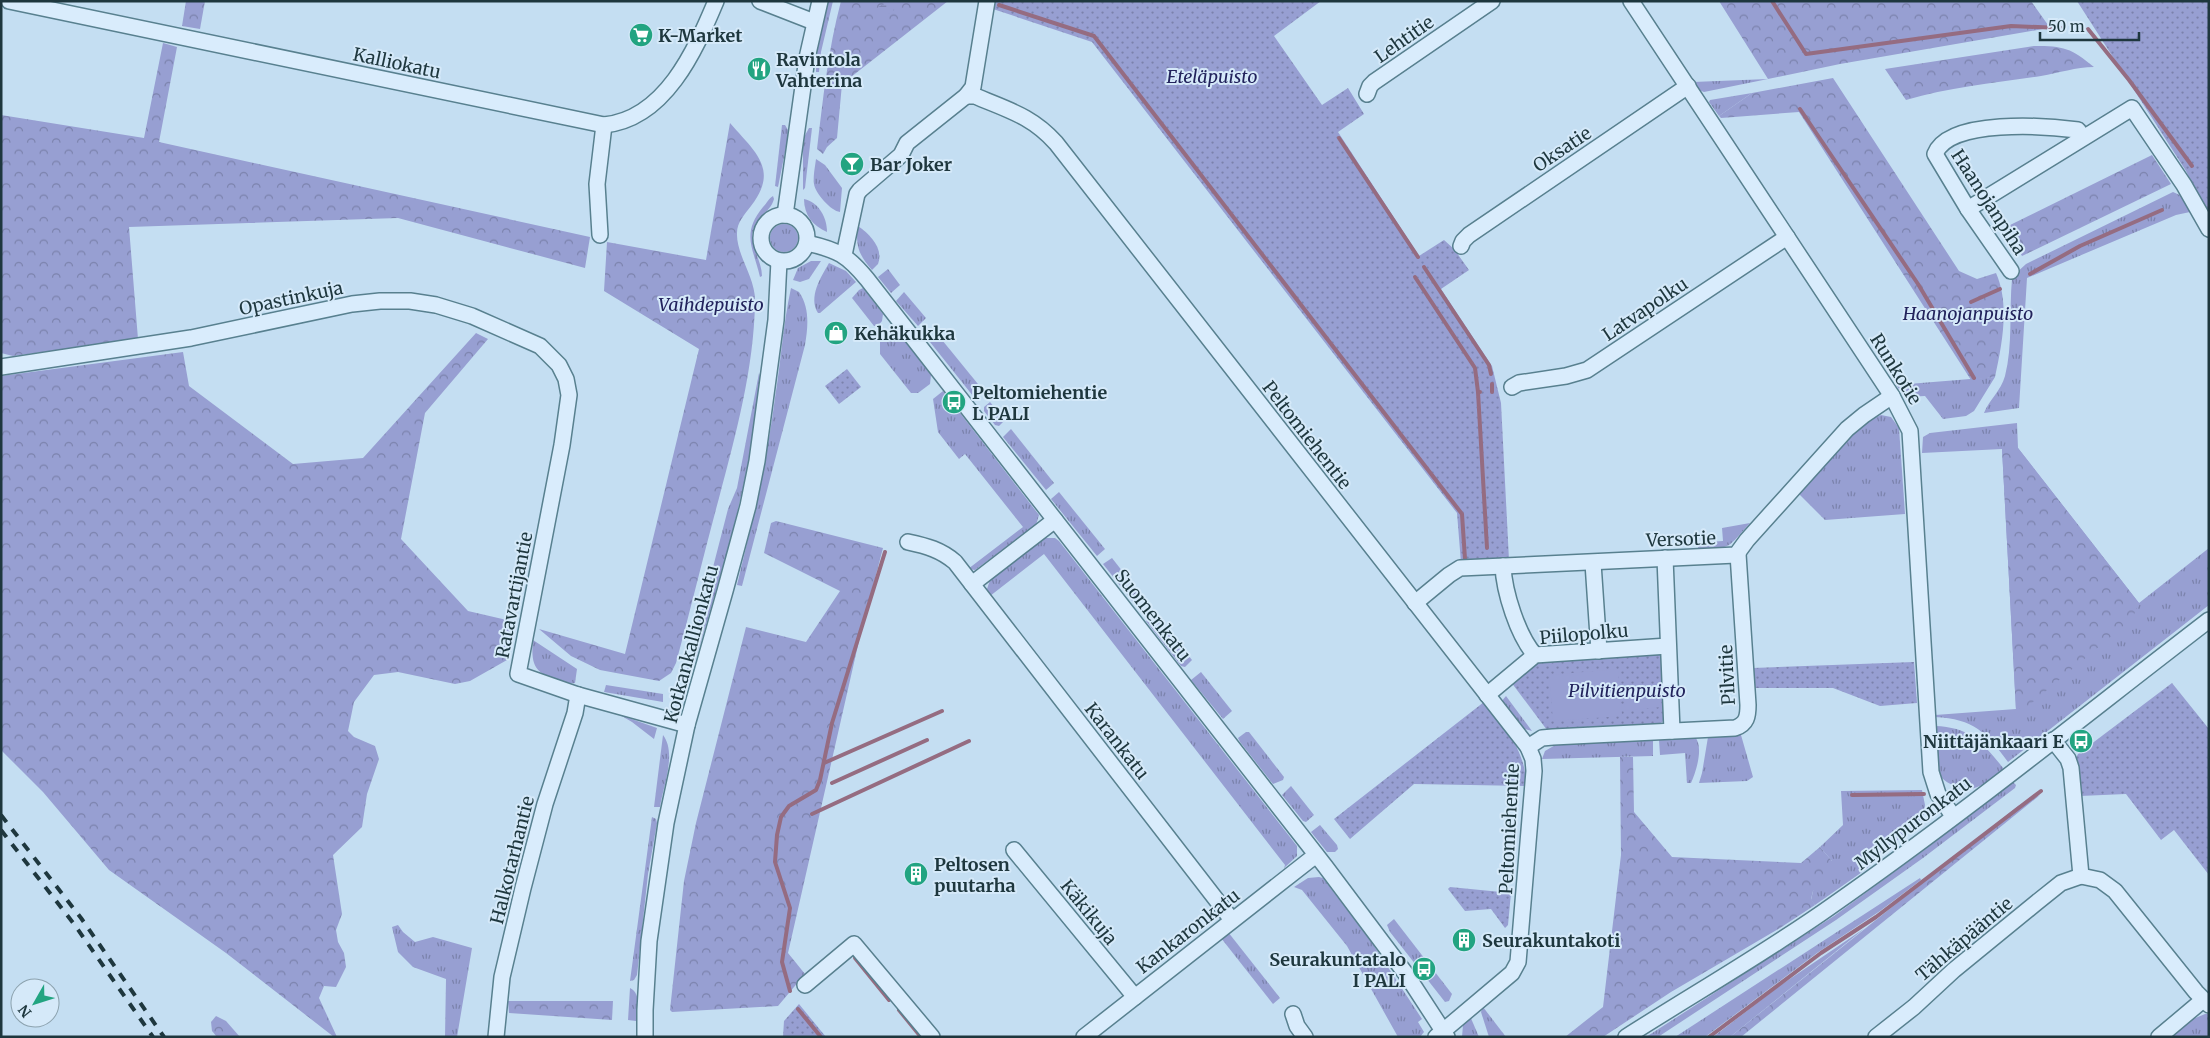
<svg xmlns="http://www.w3.org/2000/svg" width="2210" height="1038" font-family="Merriweather,serif">
<style>
.grass{fill:url(#grass-tufts)}
.forest{fill:url(#forest-crowns)}
.wetland{fill:url(#wetland-marsh)}
.park{fill:url(#park-dots)}
.garden{fill:#979fd2}
.lines{fill:none;stroke-linecap:round;stroke-linejoin:round}
.stream{stroke:#956c81;stroke-width:4}
.minor-casing{stroke:#58808f;stroke-width:18}
.minor{stroke:#d9ecfc;stroke-width:15}
.rail{stroke:#1e373e;stroke-width:4;stroke-dasharray:9 9;stroke-linecap:butt}
.labels{text-anchor:middle;dominant-baseline:central;stroke-width:4;stroke-linejoin:round;paint-order:stroke}
.poi-label{font-size:18px;font-weight:bold;fill:#1e373e;stroke:#d5e9f9;text-anchor:start}
.street-label{font-size:18px;fill:#1e373e;stroke:#d5e9f9}
.park-label{font-size:18px;font-style:italic;fill:#22235c;stroke:#d5e9f9}
</style>
<defs>
<pattern id="grass-tufts" width="24" height="20" patternUnits="userSpaceOnUse" patternTransform="scale(1.25)"><rect width="24" height="20" fill="#979fd2"/><path d="M3 7l-1-3M5 7V3M7 7l1-3M15 17l-1-3M17 17v-4M19 17l1-3" fill="none" stroke="#7b82ac"/></pattern>
<pattern id="forest-crowns" width="20" height="18" patternUnits="userSpaceOnUse" patternTransform="scale(1.25)"><rect width="20" height="18" fill="#979fd2"/><path d="M2 6a3 3 0 1 1 6 0M12 15a3 3 0 1 1 6 0" fill="none" stroke="#7b82ac"/></pattern>
<pattern id="wetland-marsh" width="20" height="14" patternUnits="userSpaceOnUse" patternTransform="scale(1.25)"><rect width="20" height="14" fill="#979fd2"/><path d="M1 5h8M5 5V1M11 12h8M15 12V8" fill="none" stroke="#7b82ac"/></pattern>
<pattern id="park-dots" width="8" height="8" patternUnits="userSpaceOnUse" patternTransform="scale(1.25)"><rect width="8" height="8" fill="#979fd2"/><path d="M2 2h.1M6 6h.1" fill="none" stroke="#7b82ac" stroke-width="1.8" stroke-linecap="round"/></pattern>
</defs>
<rect width="100%" height="100%" fill="#c4def2"/>
<g class="grass">
<path d="M828,1H833L821,52L819,72H816V52Z"/>
<path d="M1768,79L1704,92L1699,90L1693,82Z"/>
<path d="M1752,93L1719,116L1709,102L1710,100Z"/>
<path d="M782,125H785L788,130V137L778,187L775,186Z"/>
<path d="M809,128H812L805,188L803,190V139Z"/>
<path d="M816,159L825,165L842,188L840,212C831,211 815,193 814,184C813,176 815,167 816,159Z"/>
<path d="M2173,192L2182,196L2190,212L2176,215L2027,278L2019,408L1984,413C1989,400 2001,391 2005,376C2013,345 2009,311 2012,279L2014,275L2026,264Z"/>
<path d="M773,196L774,199C771,211 758,216 754,227C748,244 762,260 762,276L760,277C753,247 741,234 763,207C767,203 769,198 773,196Z"/>
<path d="M804,199C819,202 827,218 827,232C813,226 804,215 804,199Z"/>
<circle cx="784" cy="238" r="14"/>
<path d="M858,226C870,234 884,249 878,264L872,270C859,255 855,246 858,226Z"/>
<path d="M811,261H821L809,279L800,282L793,280L798,268Z"/>
<path d="M829,263L846,271L856,282L820,313H818C808,297 821,277 829,263Z"/>
<path d="M888,269L900,285L891,293L878,277Z"/>
<path d="M791,288L799,292C810,308 808,327 805,345L742,586L737,585C752,523 767,461 775,398C781,361 783,325 791,288Z"/>
<path d="M863,288L883,314L882,321L878,326H874L852,298L859,290Z"/>
<path d="M904,292L926,318L918,326L896,301Z"/>
<path d="M894,333L899,334L931,375L930,384L918,393H911L880,354V341L887,335Z"/>
<path d="M938,335L982,389L973,396L930,342Z"/>
<path d="M759,373C762,379 758,397 757,406C746,498 718,585 691,674L686,672L728,509L737,488Z"/>
<path d="M1995,377L1974,411L1966,416L1943,419L1925,396L1905,397L1896,385Z"/>
<path d="M943,391L1039,515L1036,525L975,570L968,569L1023,527L965,454L959,459L938,432L933,399Z"/>
<path d="M990,402L1005,420L999,426L995,425L984,411V407Z"/>
<path d="M1881,415L1891,417L1899,428L1905,514L1825,520L1799,494L1856,430L1865,422Z"/>
<path d="M2017,423L2018,448L2139,603L2209,548V605L2008,762C1986,732 1974,719 1935,717V715L2016,709L2002,449L1922,453L1923,437L1930,433Z"/>
<path d="M1011,429L1054,483L1046,490L1003,437Z"/>
<path d="M1059,492L1105,549L1097,556L1051,499Z"/>
<path d="M1750,523C1728,547 1732,549 1698,550V546L1707,542L1723,541L1722,528Z"/>
<path d="M1045,538H1055L1059,541L1297,846V856L1284,868L1285,865L1044,554L990,596L987,589L990,580Z"/>
<path d="M1112,558L1141,595L1133,602L1103,564Z"/>
<path d="M1153,613H1155L1192,660L1185,667L1181,666L1146,621Z"/>
<path d="M533,640L577,669L575,683C569,684 562,681 556,679C533,673 531,662 533,640Z"/>
<path d="M1201,672L1232,711L1223,719L1191,680Z"/>
<path d="M606,685L663,694V702L604,692Z"/>
<path d="M1506,696L1532,731L1521,728L1501,702Z"/>
<path d="M620,715L657,728L654,739L632,722Z"/>
<path d="M1935,726C1970,727 1983,743 2004,769C1988,781 1973,797 1952,785C1947,782 1941,779 1938,772C1934,759 1936,740 1935,726Z"/>
<path d="M1246,732H1249L1284,777L1283,780L1273,784L1240,742L1238,738Z"/>
<path d="M663,735C677,753 663,787 660,807H654Z"/>
<path d="M1741,735L1753,777L1747,781L1699,783L1702,773L1708,737Z"/>
<path d="M1695,737C1704,747 1696,772 1691,783H1687L1685,753L1660,755L1659,740Z"/>
<path d="M1653,740V756L1542,759L1545,751L1557,744Z"/>
<path d="M2013,782L2016,785L2015,788L1923,858L1836,920L1658,1037H1646L1834,916L1927,848Z"/>
<path d="M1291,786L1314,815L1306,822L1303,821L1282,795Z"/>
<path d="M1922,790L1925,805L1924,815L1916,826L1889,847L1865,870L1815,905L1811,900L1813,891L1832,861L1820,847L1843,825L1841,791Z"/>
<path d="M652,817L656,819L657,823L648,874L637,975L634,980L630,981Z"/>
<path d="M1320,825L1337,845L1338,849L1335,852H1327L1311,832Z"/>
<path d="M1319,877L1323,878L1372,943L1422,1019L1418,1022L1424,1032L1420,1037H1398L1347,946L1302,890L1294,887L1308,878Z"/>
<path d="M1920,878L1921,880L1880,911L1817,953L1705,1037H1675Z"/>
<path d="M1394,919L1452,994L1449,1001L1445,1002L1390,932L1387,925Z"/>
<path d="M398,925L403,932L415,942L433,937L472,948L457,1037H445L446,979L413,967L398,952L392,927Z"/>
<path d="M1865,928L1730,1037H1713L1778,987Z"/>
<path d="M1228,932L1280,998L1273,1004L1221,938Z"/>
<path d="M630,988C642,994 637,1010 636,1021L628,1020Z"/>
<path d="M1483,1007L1506,1037H1489L1481,1012Z"/>
<path d="M2205,1014H2209V1036L2172,1037L2193,1019Z"/>
<path d="M1470,1016L1479,1037H1462L1463,1025Z"/>
</g>
<g class="forest">
<path d="M186,1H205L200,29L182,26Z"/>
<path d="M841,1H948L842,84L837,138L827,147L823,154L817,149C823,99 828,50 841,1Z"/>
<path d="M1719,1H2031L2048,25L2043,29L1840,64L1768,79Z"/>
<path d="M163,43L177,47L159,142L590,237L585,268L398,218L129,227L138,339L13,356L1,353V115L144,138Z"/>
<path d="M2034,46C2064,46 2071,48 2094,67C2076,67 2059,73 2041,76C1996,83 1950,87 1906,100L1885,69Z"/>
<path d="M1833,78L1959,271L1977,279L1996,273C2010,304 2002,345 1995,377L1971,380L1799,112L1721,118L1719,116L1752,93Z"/>
<path d="M730,123C754,151 780,169 751,206C745,214 737,222 737,233C736,255 756,278 755,302C754,368 736,434 719,498C704,553 691,608 676,663L671,673L659,681L600,670L571,656L539,629L625,654L699,349L604,291L607,242L706,260Z"/>
<path d="M2152,155L2171,184L2022,256L2006,227Z"/>
<path d="M476,333L488,339L425,413L401,539L468,611L511,621L510,649L507,660L470,681L455,684L398,672L374,675L354,702L348,731L354,737L375,746L379,759L367,794L362,827L333,855L342,914L336,930L338,942L344,953L346,967L336,987L324,986L319,998L337,1037H334L226,953L109,870L43,792L1,750V376L183,352L189,386L293,464L363,458Z"/>
<path d="M2018,448L2139,603L2132,619L2028,706L2016,710L2002,449Z"/>
<path d="M776,521L883,548L861,632L788,953L805,974L778,1006L672,1012L670,1010L684,881L696,823L746,627L806,642L840,591L764,553L771,523Z"/>
<path d="M1620,757H1633L1634,812L1672,857L1801,863L1820,847L1832,861L1835,876L1813,891L1811,899L1815,905L1780,928L1671,992L1603,1037H1565L1603,1007L1621,855Z"/>
<path d="M2040,795L1741,1037H1730L2018,806Z"/>
<path d="M508,1001H613L612,1020L509,1013Z"/>
<path d="M216,1016L226,1021L240,1037H217L212,1031L211,1022Z"/>
</g>
<path class="wetland" d="M891,1H895L898,7L887,15H882L878,7Z"/>
<g class="park">
<path d="M994,1H1321L1274,36L1322,105L1348,88L1364,114L1338,132L1419,256L1444,240L1454,249L1469,270L1441,289L1492,366L1501,403L1509,560L1461,563L1457,513L1092,42L993,9Z"/>
<path d="M2077,1H2209V219L2186,171Z"/>
<path d="M847,369L861,387L839,404L825,386Z"/>
<path d="M1660,654L1663,659L1666,719L1658,725L1547,730L1511,682L1535,662Z"/>
<path d="M1914,662L1917,703L1880,706L1833,688H1754L1753,668Z"/>
<path d="M2172,683L2209,729V875L2174,830L2161,840L2126,794L2080,796L2076,758L2078,754Z"/>
<path d="M1484,702C1505,730 1526,749 1526,786L1414,784L1350,839L1334,819Z"/>
<path d="M1450,887L1511,893L1508,925L1505,928L1491,909L1465,911L1448,889Z"/>
<path d="M799,1004L826,1037H783L784,1021Z"/>
</g>
<g class="garden">
<path d="M1618,669L1622,716L1553,721L1549,675Z"/>
<path d="M1660,688L1661,707L1625,711L1623,691Z"/>
</g>
<g class="lines">
<g class="stream">
<path d="M1772,1L1806,54L2011,26L2061,28"/>
<path d="M999,5L1094,36L1462,514L1465,559"/>
<path d="M2088,29L2129,80L2192,166"/>
<path d="M1800,109L1918,284L1974,378"/>
<path d="M1339,138L1418,257"/>
<path d="M1424,267L1489,365L1491,374"/>
<path d="M2030,274L2080,246L2162,210"/>
<path d="M1415,277L1475,368L1478,392"/>
<path d="M1971,302L2000,289"/>
<path d="M1492,384V392"/>
<path d="M1480,392H1478L1487,548"/>
<path d="M824,763L942,711"/>
<path d="M832,783L927,740"/>
<path d="M1852,795L1924,794"/>
<path d="M812,814L969,741"/>
<path d="M855,958L889,1000"/>
<path d="M790,991L782,962L790,908L775,862L777,835L781,817L789,806L816,790L820,780L832,723L885,552"/>
<path d="M798,1009L821,1037"/>
<path d="M899,1010L921,1037"/>
<path d="M1709,1037L1821,953L1876,917L2041,791"/>
</g>
<g class="minor-casing">
<g id="minor">
<path d="M9,1L604,125C665,119 695,51 716,1"/>
<path d="M760,1L814,22"/>
<path d="M1631,1L1892,396L1910,431L1931,772L1938,794L1953,816"/>
<path d="M1367,94L1370,86L1374,82L1492,1"/>
<path d="M966,96H975C1008,110 1032,116 1056,143L1528,747L1533,759L1534,771L1518,962L1512,973L1436,1037"/>
<path d="M1968,209L2132,108L2184,185L2209,229"/>
<circle cx="784" cy="238" r="23"/>
<path d="M785,215L807,58L820,1"/>
<path d="M600,235L597,184L604,125"/>
<path d="M807,243C838,250 847,255 867,279L1325,866L1406,974L1447,1037"/>
<path d="M1461,246L1463,241L1469,235L1688,86"/>
<path d="M844,255L857,194L860,190L901,155L907,143L966,96L973,87L987,1"/>
<path d="M2011,271L1968,209L1935,154C1949,118 2047,126 2078,130L2083,137"/>
<path d="M1,367L191,338L352,304L380,301H410L436,305L472,316L540,346L559,365L566,379L569,395L562,445L518,674L578,695L687,725"/>
<path d="M1512,387L1519,383L1566,376L1587,370L1787,237"/>
<path d="M908,542C927,546 941,550 955,562L1232,920"/>
<path d="M1665,558L1672,731"/>
<path d="M1593,563L1599,651"/>
<path d="M1503,566C1504,592 1518,636 1535,655"/>
<path d="M972,584L1055,520"/>
<path d="M1415,603L1449,575L1460,568L1736,555L1747,540L1847,429L1864,415L1892,396"/>
<path d="M1487,695L1535,655L1668,646"/>
<path d="M2053,740L2068,759L2071,768L2081,876L2100,880L2115,891L2196,992L2209,1005"/>
<path d="M1528,747L1542,738L1553,737L1735,728C1747,724 1748,716 1748,705L1738,554"/>
<path d="M1014,850L1135,997"/>
<path d="M805,985L854,944L932,1037"/>
<path d="M1293,1014L1297,1026L1305,1037"/>
<path d="M496,1037L502,977L523,888L545,804L575,713L578,695"/>
<path d="M645,1037V1010L649,941L666,823L687,725L725,591L748,506L757,461L776,320L779,261"/>
<path d="M1084,1037L1316,855"/>
<path d="M1626,1037C1695,993 1767,952 1833,905C1962,815 2084,716 2209,620"/>
<path d="M1876,1037L1914,1007L1954,970L2036,903L2061,883L2081,876"/>
<path d="M2159,1037L2203,1000"/>
</g>
</g>
<use href="#minor" class="minor"/>
<g class="rail">
<path d="M1,815L81,918L164,1037"/>
<path d="M1,830L74,924L153,1037"/>
</g>
</g>
<defs>
<g id="supermarket-disc" transform="scale(1.25)"><circle r="9.5" fill="#22a481" stroke="#d5e9f9"/><path d="M-6-5.5h2.5l.6 2H6L4.5 2H-2.5L-4.4-4H-6ZM-1.5 3.2a1.3 1.3 0 1 0 .1 0ZM3 3.2a1.3 1.3 0 1 0 .1 0Z" fill="#fff"/></g>
<g id="restaurant-disc" transform="scale(1.25)"><circle r="9.5" fill="#22a481" stroke="#d5e9f9"/><path d="M-5-6h1v4h1v-4h1v4h1v-4h1v5L-1.5 .5V6h-2V.5L-5-1ZM5-6V6H3V1.5H1.5Q1.5-4 5-6Z" fill="#fff"/></g>
<g id="bar-disc" transform="scale(1.25)"><circle r="9.5" fill="#22a481" stroke="#d5e9f9"/><path d="M-6-5H6L.8 .8V4.5H3.5V6h-7V4.5H-.8V.8Z" fill="#fff"/></g>
<g id="shop-disc" transform="scale(1.25)"><circle r="9.5" fill="#22a481" stroke="#d5e9f9"/><path d="M-5-2.5h2.3a2.7 3.5 0 0 1 5.4 0H5L5.5 6h-11ZM-1.5-2.5h3a1.5 2.3 0 0 0-3 0Z" fill="#fff"/></g>
<g id="bus-disc" transform="scale(1.25)"><circle r="9.5" fill="#22a481" stroke="#d5e9f9"/><path d="M-5-6H5V4H4V6H2V4H-2V6H-4V4H-5ZM-3.5-4V0h7V-4ZM-3.5 1.2v1.5H-2V1.2ZM2 1.2v1.5H3.5V1.2Z" fill="#fff"/></g>
<g id="building-disc" transform="scale(1.25)"><circle r="9.5" fill="#22a481" stroke="#d5e9f9"/><path d="M-4-6H4V6H1V3H-1V6H-4ZM-2.5-4.3h1.7v1.8h-1.7ZM.8-4.3h1.7v1.8H.8ZM-2.5-1h1.7V.8h-1.7ZM.8-1h1.7V.8H.8Z" fill="#fff"/></g>
</defs>
<g fill-rule="evenodd">
<use href="#supermarket-disc" x="641" y="35"/>
<use href="#restaurant-disc" x="759" y="69"/>
<use href="#bar-disc" x="852" y="164"/>
<use href="#shop-disc" x="836" y="333"/>
<use href="#bus-disc" x="954" y="402"/>
<use href="#bus-disc" x="2081" y="741"/>
<use href="#building-disc" x="916" y="874"/>
<use href="#building-disc" x="1464" y="940"/>
<use href="#bus-disc" x="1424" y="969"/>
</g>
<g class="labels">
<g class="poi-label">
<text x="658" y="35">K-Market</text>
<text x="776" y="59">Ravintola<tspan x="776" dy="21">Vahterina</tspan></text>
<text x="870" y="164">Bar Joker</text>
<text x="854" y="333">Kehäkukka</text>
<text x="972" y="392">Peltomiehentie<tspan x="972" dy="21">L PALI</tspan></text>
<text x="2064" y="741" text-anchor="end">Niittäjänkaari E</text>
<text x="934" y="864">Peltosen<tspan x="934" dy="21">puutarha</tspan></text>
<text x="1482" y="940">Seurakuntakoti</text>
<text x="1406" y="959" text-anchor="end">Seurakuntatalo<tspan x="1406" dy="21">I PALI</tspan></text>
</g>
<g class="street-label">
<text transform="translate(1404 39) rotate(-35)">Lehtitie</text>
<text transform="translate(397 63) rotate(12)">Kalliokatu</text>
<text transform="translate(1562 149) rotate(-34)">Oksatie</text>
<text transform="translate(1989 202) rotate(57)">Haanojanpiha</text>
<text transform="translate(291 298) rotate(-12)">Opastinkuja</text>
<text transform="translate(1645 309) rotate(-34)">Latvapolku</text>
<text transform="translate(1896 369) rotate(58)">Runkotie</text>
<text transform="translate(1307 435) rotate(52)">Peltomiehentie</text>
<text transform="translate(1681 539) rotate(-2)">Versotie</text>
<text transform="translate(514 595) rotate(-79)">Ratavartijantie</text>
<text transform="translate(1153 615) rotate(52)">Suomenkatu</text>
<text transform="translate(1584 634) rotate(-5)">Piilopolku</text>
<text transform="translate(691 644) rotate(-75)">Kotkankallionkatu</text>
<text transform="translate(1727 675) rotate(-93)">Pilvitie</text>
<text transform="translate(1117 741) rotate(52)">Karankatu</text>
<text transform="translate(1913 823) rotate(-37)">Myllypuronkatu</text>
<text transform="translate(1509 829) rotate(-87)">Peltomiehentie</text>
<text transform="translate(512 860) rotate(-76)">Halkotarhantie</text>
<text transform="translate(1089 912) rotate(51)">Käkikuja</text>
<text transform="translate(1188 931) rotate(-38)">Kankaronkatu</text>
<text transform="translate(1964 939) rotate(-40)">Tähkäpääntie</text>
</g>
<g class="park-label">
<text x="1212" y="76">Eteläpuisto</text>
<text x="711" y="304">Vaihdepuisto</text>
<text x="1968" y="313">Haanojanpuisto</text>
<text x="1627" y="690">Pilvitienpuisto</text>
</g>
</g>
<rect width="2210" height="1038" fill="none" stroke="#1e373e" stroke-width="5"/>
<g transform="translate(35 1003) rotate(231)"><circle r="24" fill="#d5e9f9" stroke="#8ca2ae"/>
<path d="M0-4L9 19L0 12L-9 19Z" fill="#22a481"/>
<text y="-8" font-size="14" font-weight="bold" text-anchor="middle" fill="#1e373e">N</text>
</g>
<path d="M2040 32v8h99v-8" fill="none" stroke="#1e373e" stroke-width="2.5"/>
<text x="2048" y="32" font-size="15" fill="#1e373e" stroke="#d5e9f9" stroke-width="4" paint-order="stroke">50 m</text>
</svg>
